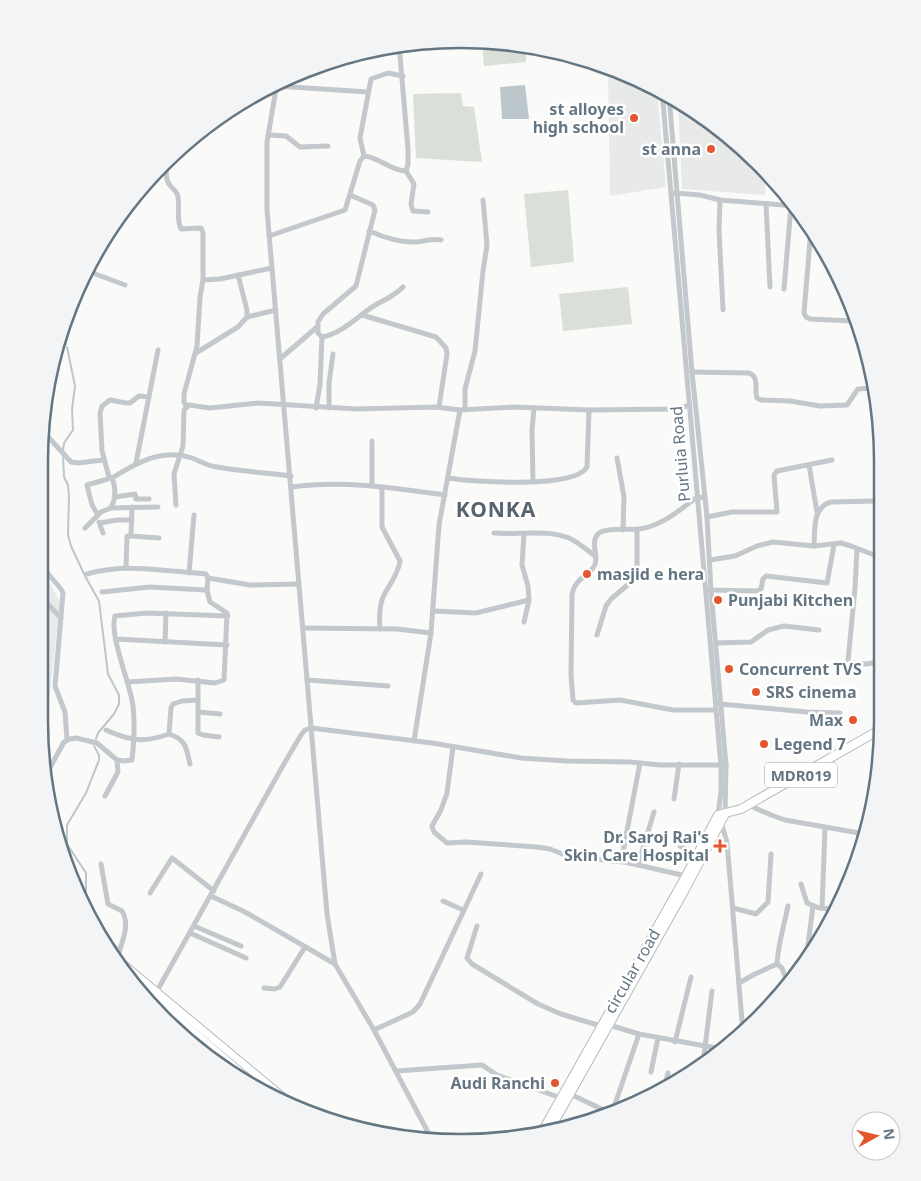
<svg xmlns="http://www.w3.org/2000/svg" width="921" height="1181" font-family="'Noto Sans',sans-serif">
<style>
.built{fill:#e8e9e9}
.green{fill:#dadfd7}
.water{fill:#bbc7cb}
.lines{fill:none;stroke-linecap:round;stroke-linejoin:round}
.stream{stroke:#bbc7cb;stroke-width:2}
.secondary-casing{stroke:#b3babf;stroke-width:9}
.primary-casing{stroke:#b5babe;stroke-width:10}
.street{stroke:#c3c8cc;stroke-width:5}
.secondary{stroke:#fff;stroke-width:7}
.primary{stroke:#fff;stroke-width:8}
.poi-dot{fill:#e4572e;stroke:#fff;stroke-width:2}
.labels{text-anchor:middle;dominant-baseline:central;stroke-width:5;stroke-linejoin:round;paint-order:stroke}
.shield{fill:#fff;stroke:#939fa8;stroke-width:1}
.shield-label{font-size:15px;font-weight:bold;fill:#657683}
.poi-label{font-size:16px;font-weight:bold;fill:#657683;stroke:#fff;text-anchor:end}
.street-label{font-size:16px;fill:#657683;stroke:#fff}
.district-label{font-size:21px;font-weight:bold;letter-spacing:1px;fill:#57646e;stroke:#fff}
.rim{fill:none;stroke:#657683;stroke-width:2.5}
</style>
<rect width="100%" height="100%" fill="#fafaf8"/>
<g class="built">
<path d="M612,69L647,82L657,89L666,187L610,196L608,70Z"/>
<path d="M678,102L717,126L766,172L765,195L682,189Z"/>
<path d="M41,566L60,602L48,712L41,737L39,720V567Z"/>
</g>
<g class="green">
<path d="M482,40L526,46V62L484,66Z"/>
<path d="M461,93L463,106L474,107L482,162L416,158L413,94Z"/>
<path d="M568,190L574,262L531,267L524,194Z"/>
<path d="M628,287L632,324L563,331L559,294Z"/>
</g>
<path class="water" d="M525,85L529,119H502L500,87Z"/>
<g class="lines">
<g class="stream">
<path d="M60,329L66,344"/>
<path d="M63,450L64,443L73,430L72,409L75,386L67,347"/>
<path d="M63,455L64,477L68,485L69,496L68,535L71,546L85,576L99,601L108,674L119,695V704L114,714L98,733L96,739"/>
<path d="M84,905L86,901V873L67,844V825L86,793L99,760V755L94,746"/>
<path d="M92,924L117,947L112,954"/>
</g>
<g class="secondary-casing">
<g id="secondary">
<path d="M116,958L289,1102"/>
<path d="M133,980L264,1092"/>
</g>
</g>
<g class="primary-casing">
<g id="primary">
<path d="M549,1131L683,893L725,814"/>
<path d="M542,1132L686,876L718,815L741,809L881,729"/>
</g>
</g>
<g class="street">
<path d="M277,83L267,142V210L327,914L335,964L374,1030L431,1138"/>
<path d="M276,86L368,92"/>
<path d="M662,91L721,766V791L718,815"/>
<path d="M669,96L692,372L707,517L711,591L726,765L725,814"/>
<path d="M268,135L286,136L300,147L328,146"/>
<path d="M364,156L360,138L371,79L388,73L403,76"/>
<path d="M167,160C166,168 165,178 169,184C172,189 177,190 178,197C180,208 176,219 181,229L201,228L203,233V280L200,297L197,346L184,394V402L186,406"/>
<path d="M406,171L414,184L411,204L413,211L428,212"/>
<path d="M674,193L700,195L720,200L795,206"/>
<path d="M350,195L373,205L375,210L356,286L323,314L318,322V333L322,337C344,333 358,315 377,304C387,299 395,295 403,287"/>
<path d="M720,200L719,230L723,310"/>
<path d="M766,204L770,287"/>
<path d="M811,229L804,313L806,317L810,319L852,321"/>
<path d="M369,231C385,238 400,243 417,242C427,241 431,238 441,240"/>
<path d="M269,236L345,210L360,161L364,156C379,157 391,171 406,171L408,164V149L399,44"/>
<path d="M90,272L125,285"/>
<path d="M203,280L220,279L272,268"/>
<path d="M839,283V278"/>
<path d="M784,289L791,206"/>
<path d="M362,315L436,337L446,348L447,354L439,407"/>
<path d="M247,317L276,310"/>
<path d="M196,353L238,327L247,317V310L238,275"/>
<path d="M280,359L317,327"/>
<path d="M692,372L749,373C760,377 754,390 757,398L761,400L790,401L820,406L847,405L858,389L872,388"/>
<path d="M316,408L320,384L322,337"/>
<path d="M329,408V383L333,354"/>
<path d="M465,409V389L475,351L483,271L487,245L483,200"/>
<path d="M41,429L71,462L78,463L103,460"/>
<path d="M372,441V486"/>
<path d="M617,458L624,497L623,530"/>
<path d="M136,463L158,350"/>
<path d="M809,465L817,512"/>
<path d="M112,478C136,463 162,448 192,458C200,461 208,466 217,467C241,471 266,473 291,476"/>
<path d="M448,478C472,482 575,489 587,467L589,410"/>
<path d="M533,482L532,430L534,408"/>
<path d="M292,487C343,480 395,488 445,495"/>
<path d="M115,497L135,494L136,499H149"/>
<path d="M705,497L696,498C680,510 660,527 639,529C630,530 604,527 598,534C589,544 601,558 593,568C585,577 575,580 572,594L571,675L573,700L576,703L620,700L673,710H716"/>
<path d="M176,505L174,474L183,446L184,410L189,405L210,408L258,403L357,409L436,407L460,410L514,407L589,410L677,409L690,405"/>
<path d="M111,508L158,507"/>
<path d="M98,515L92,505L87,485L108,479L109,477"/>
<path d="M707,517L732,512H777L774,475L777,471L832,460"/>
<path d="M99,522L103,533"/>
<path d="M100,523L117,520H132"/>
<path d="M85,528L101,512L111,508C116,498 116,488 112,478L109,477L102,451L100,413L102,406L110,400L126,403H130L139,396L149,397"/>
<path d="M494,533C518,535 547,529 569,538C578,542 587,550 595,556"/>
<path d="M131,536L159,538"/>
<path d="M814,546C815,531 812,507 831,502L875,501"/>
<path d="M857,549L855,588L848,661L849,663L867,664L882,661"/>
<path d="M710,560L735,556L757,546L773,542L814,546L841,543L851,546L882,558"/>
<path d="M39,563L61,589L63,593L55,686L65,712L67,740"/>
<path d="M126,568L127,536H131L132,507"/>
<path d="M189,573L194,515"/>
<path d="M87,574C125,563 167,571 206,574L208,578L207,591"/>
<path d="M208,578L250,585L299,584"/>
<path d="M709,590L757,591L761,589L763,579L766,576L827,583L834,545"/>
<path d="M102,592L150,587L205,590L207,591L210,602L227,613L224,680L215,683L176,679L128,682"/>
<path d="M39,595L61,618"/>
<path d="M433,611L476,613L529,600"/>
<path d="M524,622L529,600L528,586L522,565L524,534"/>
<path d="M303,628L397,629L431,633L439,525L460,410"/>
<path d="M380,629C379,618 379,608 383,597C389,585 398,575 400,561L382,527V487"/>
<path d="M597,635L606,606L611,599L631,582L637,573V530"/>
<path d="M116,639L227,645"/>
<path d="M165,642L166,613"/>
<path d="M716,643L751,642L768,630L784,626L819,630"/>
<path d="M198,680V733L203,735L219,737"/>
<path d="M307,680L388,686"/>
<path d="M720,704L807,712L840,713"/>
<path d="M198,712L220,714"/>
<path d="M106,730C130,741 144,743 169,734L171,708L173,704L182,701L198,700"/>
<path d="M169,734C187,740 186,748 190,764"/>
<path d="M414,741L431,633"/>
<path d="M453,747L447,793L441,810L432,826L434,832L447,843L466,842L537,847L550,849L570,857L625,862L686,876"/>
<path d="M46,775L64,742L70,739L76,738L97,743L117,760L123,761L132,760C134,742 135,723 133,706C130,682 109,636 115,616L146,613L228,616"/>
<path d="M875,781L876,786"/>
<path d="M105,796L118,772L117,760"/>
<path d="M674,799L679,764"/>
<path d="M748,805L771,815L785,820L865,834"/>
<path d="M721,822L727,842L743,1033"/>
<path d="M680,846L697,855"/>
<path d="M858,855L859,833"/>
<path d="M621,862L640,763"/>
<path d="M101,864L108,904L122,911C131,925 121,944 117,959"/>
<path d="M638,865L654,812"/>
<path d="M801,884L807,903L819,908L836,909"/>
<path d="M150,893L172,858L214,891"/>
<path d="M211,896L245,912L335,964"/>
<path d="M443,901L463,910"/>
<path d="M733,908L756,914L768,902L771,854"/>
<path d="M822,908L825,828"/>
<path d="M194,926L241,946"/>
<path d="M477,926L467,958L472,964L538,1004L561,1014L601,1026"/>
<path d="M190,933L246,958"/>
<path d="M808,958V944L813,906"/>
<path d="M777,964C778,944 784,926 788,906"/>
<path d="M739,983L755,974L777,964L782,968L787,982"/>
<path d="M264,988L275,989L280,987L305,947"/>
<path d="M157,991L285,762L301,735L305,730L311,728L432,743L521,758L567,761L630,762L660,765H726"/>
<path d="M169,1024L172,1019"/>
<path d="M606,1024L639,1034L722,1049"/>
<path d="M374,1030L413,1012L420,1004L481,874"/>
<path d="M675,1042L691,977"/>
<path d="M703,1063L712,991"/>
<path d="M396,1071L482,1065L497,1075L561,1098"/>
<path d="M651,1072L658,1038"/>
<path d="M664,1089L668,1073"/>
<path d="M570,1094L608,1112"/>
<path d="M613,1110L639,1034"/>
</g>
<use href="#secondary" class="secondary"/>
<use href="#primary" class="primary"/>
</g>
<g class="poi-dot">
<circle cx="634" cy="118" r="5"/>
<circle cx="711" cy="149" r="5"/>
<circle cx="587" cy="574" r="5"/>
<circle cx="718" cy="600" r="5"/>
<circle cx="729" cy="669" r="5"/>
<circle cx="756" cy="692" r="5"/>
<circle cx="853" cy="720" r="5"/>
<circle cx="764" cy="744" r="5"/>
<path d="M717.5 838.5h5v5h5v5h-5v5h-5v-5h-5v-5h5z"/>
<circle cx="555" cy="1083" r="5"/>
</g>
<g class="labels">
<rect class="shield" x="765" y="762.5" width="72" height="25" rx="4"/>
<g class="shield-label">
<text x="801" y="775">MDR019</text>
</g>
<g class="poi-label">
<text x="624" y="109">st alloyes<tspan x="624" dy="18">high school</tspan></text>
<text x="701" y="149">st anna</text>
<text x="597" y="574" text-anchor="start">masjid e hera</text>
<text x="728" y="600" text-anchor="start">Punjabi Kitchen</text>
<text x="739" y="669" text-anchor="start">Concurrent TVS</text>
<text x="766" y="692" text-anchor="start">SRS cinema</text>
<text x="843" y="720">Max</text>
<text x="774" y="744" text-anchor="start">Legend 7</text>
<text x="709" y="837">Dr. Saroj Rai's<tspan x="709" dy="18">Skin Care Hospital</tspan></text>
<text x="545" y="1083">Audi Ranchi</text>
</g>
<g class="street-label">
<text transform="translate(680 454) rotate(-95)">Purluia Road</text>
<text transform="translate(632 971) rotate(-60)">circular road</text>
</g>
<g class="district-label">
<text x="496" y="509">KONKA</text>
</g>
</g>
<path d="M0 0H921V1181H0ZM461 48H461A413 413 0 0 1 874 461V721A413 413 0 0 1 461 1134H461A413 413 0 0 1 48 721V461A413 413 0 0 1 461 48Z" fill="#f3f4f5" fill-rule="evenodd"/>
<path class="rim" d="M461 48H461A413 413 0 0 1 874 461V721A413 413 0 0 1 461 1134H461A413 413 0 0 1 48 721V461A413 413 0 0 1 461 48Z"/>
<g transform="translate(876 1136) rotate(82)"><circle r="24" fill="#ffffff" stroke="#c1c8cd"/>
<path d="M0-4L9 19L0 12L-9 19Z" fill="#e4572e"/>
<text y="-8" font-size="14" font-weight="bold" text-anchor="middle" fill="#657683">N</text>
</g>
</svg>
